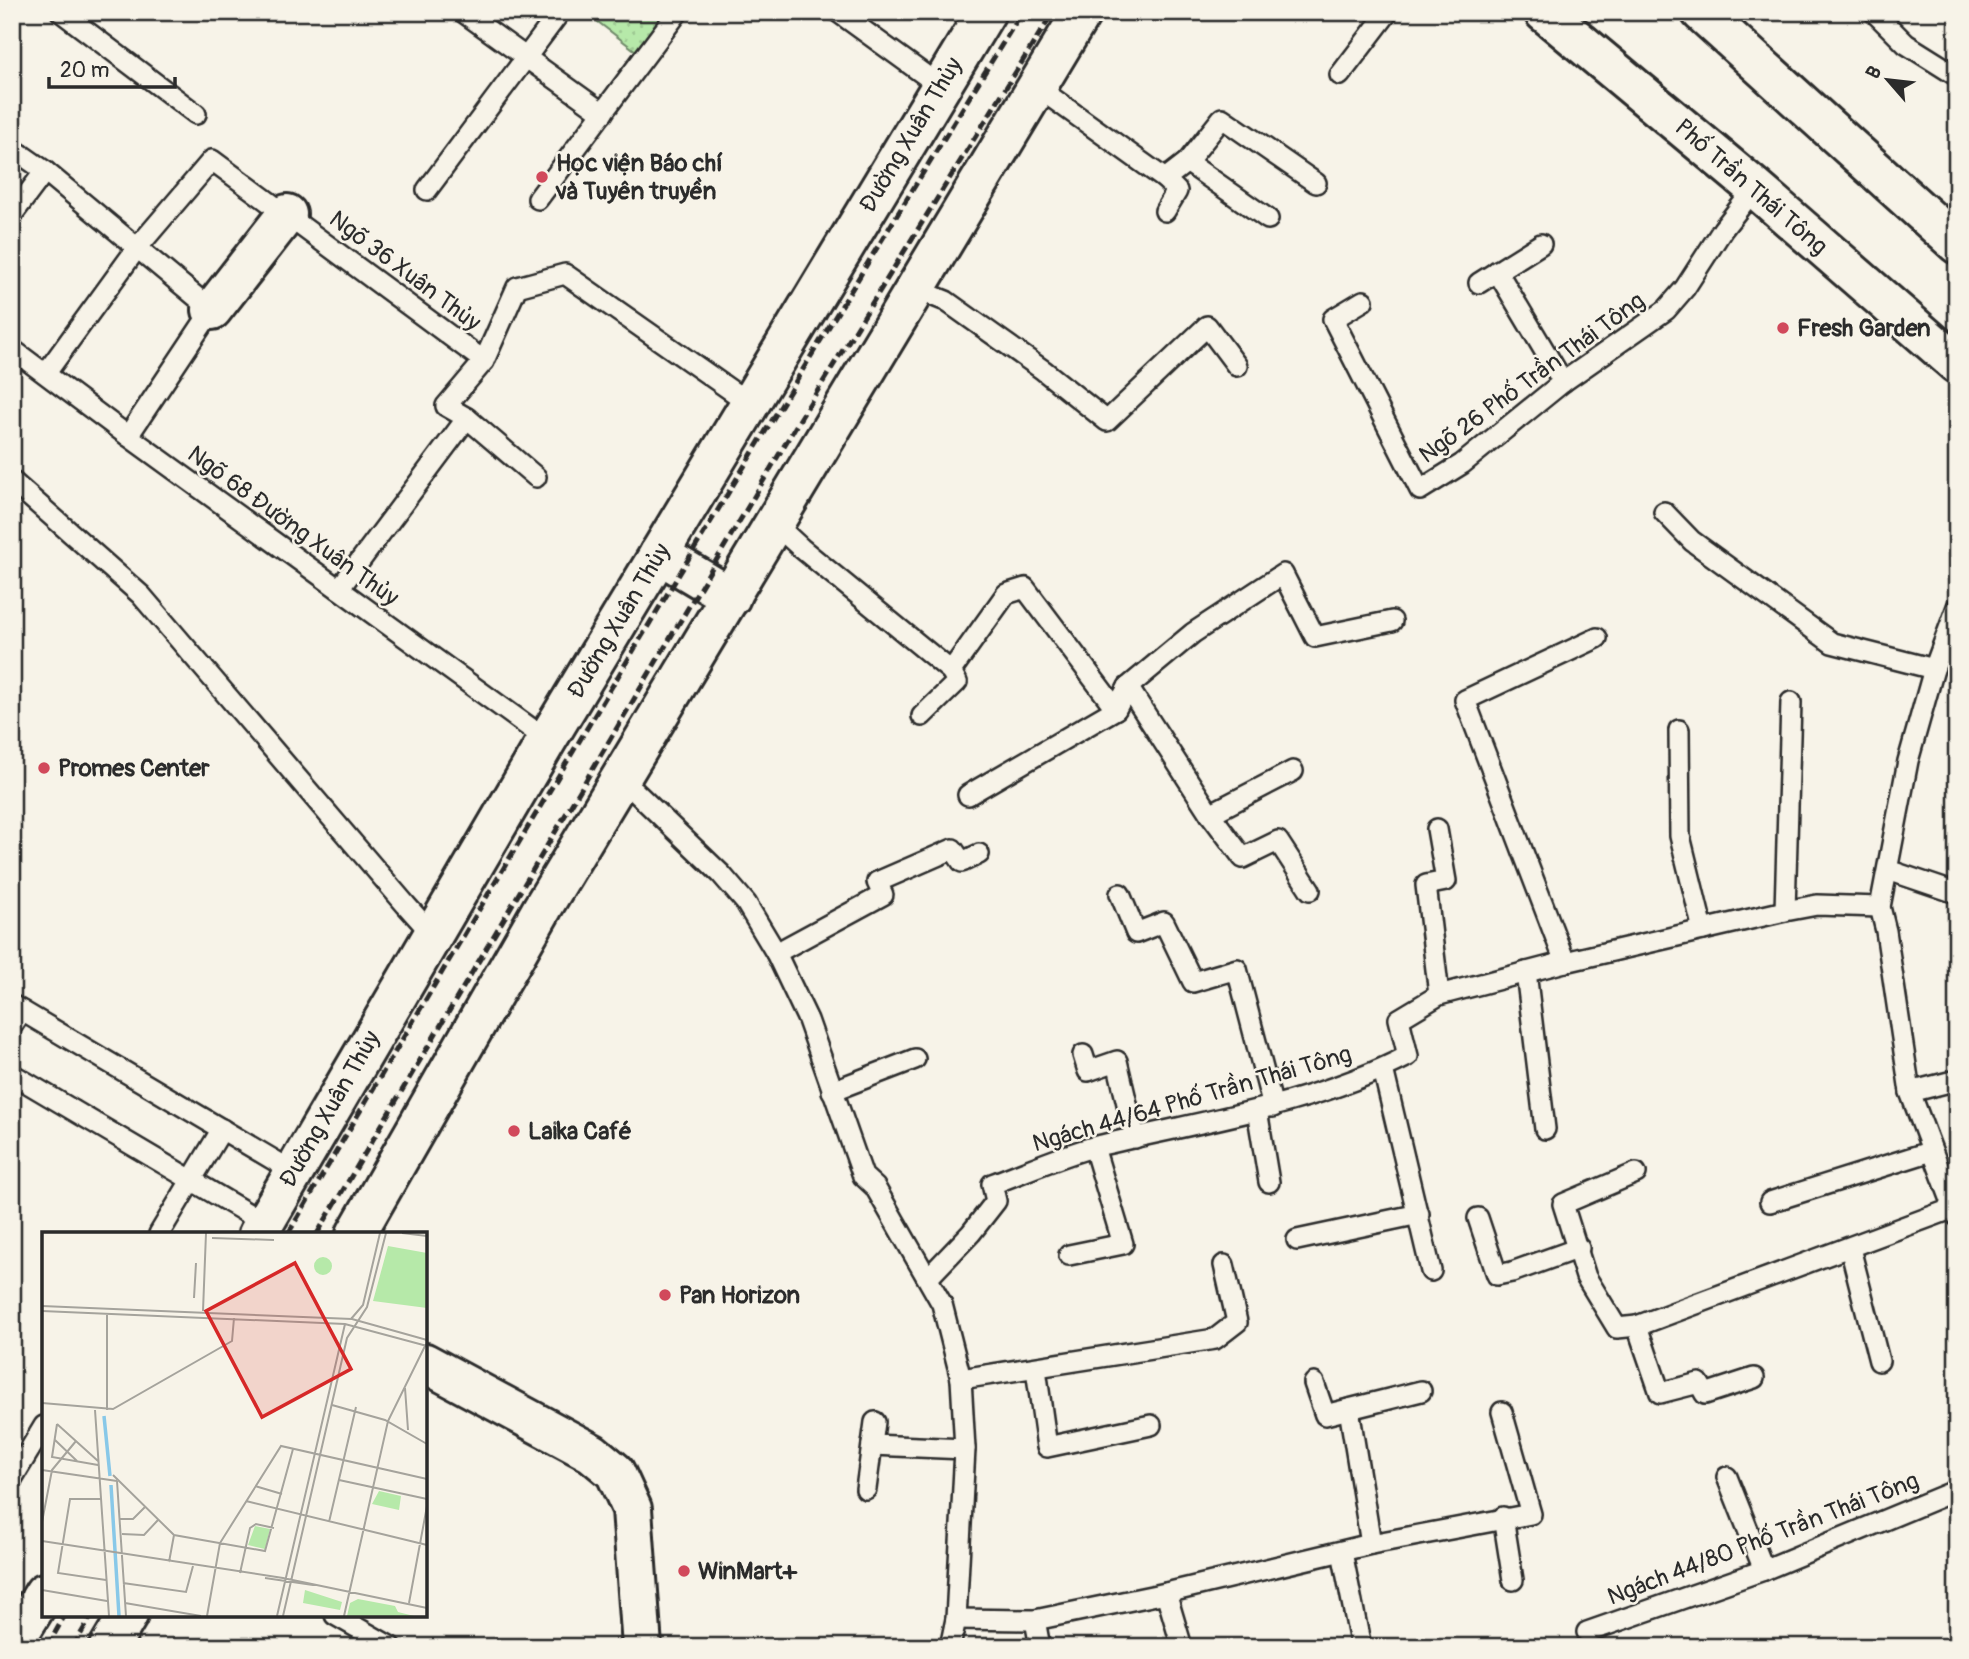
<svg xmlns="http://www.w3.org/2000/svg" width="1969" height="1659" font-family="Pangolin,sans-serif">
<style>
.green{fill:url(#green-dots);stroke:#708a6a;stroke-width:2}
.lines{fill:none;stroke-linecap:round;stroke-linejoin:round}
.service-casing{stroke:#2b2b2b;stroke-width:24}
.minor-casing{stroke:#2b2b2b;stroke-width:44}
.tertiary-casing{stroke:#2b2b2b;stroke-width:44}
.secondary-casing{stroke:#2b2b2b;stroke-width:44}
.primary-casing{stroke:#2b2b2b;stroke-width:44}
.service{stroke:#f7f3e8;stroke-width:19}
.minor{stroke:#f7f3e8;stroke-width:38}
.tertiary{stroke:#f7f3e8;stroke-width:38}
.secondary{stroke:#f7f3e8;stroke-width:38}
.primary{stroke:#f7f3e8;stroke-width:38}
.rail{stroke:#2b2b2b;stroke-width:5;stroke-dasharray:10 5;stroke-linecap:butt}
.poi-dot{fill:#d1495b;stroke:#f7f3e8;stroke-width:2.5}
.labels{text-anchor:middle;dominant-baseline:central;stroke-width:5;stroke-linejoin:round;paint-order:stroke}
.street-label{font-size:24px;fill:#2b2b2b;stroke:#f7f3e8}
.poi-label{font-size:24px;font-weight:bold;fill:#2b2b2b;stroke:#f7f3e8;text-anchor:start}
.inset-river{fill:none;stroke:#88c8e8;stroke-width:3.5}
.inset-road{fill:none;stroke:#a5a39c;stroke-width:2}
.view{fill:#d62828;fill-opacity:0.15;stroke:#d62828;stroke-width:3.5}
.inset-edge{fill:none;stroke:#2b2b2b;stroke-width:3.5}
</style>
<defs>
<pattern id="green-dots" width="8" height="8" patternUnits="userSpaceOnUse" patternTransform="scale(1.75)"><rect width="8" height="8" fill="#b6e9a9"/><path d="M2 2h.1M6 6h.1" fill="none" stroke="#9dc892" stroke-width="1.8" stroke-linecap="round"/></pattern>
</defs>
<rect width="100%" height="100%" fill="#f7f3e8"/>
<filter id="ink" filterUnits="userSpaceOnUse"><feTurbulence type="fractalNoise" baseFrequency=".0143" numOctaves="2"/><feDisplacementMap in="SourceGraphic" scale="14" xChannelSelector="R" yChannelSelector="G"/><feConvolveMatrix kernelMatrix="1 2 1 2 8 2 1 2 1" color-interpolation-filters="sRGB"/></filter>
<g filter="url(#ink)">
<path class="green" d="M585,12H665L636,51Z"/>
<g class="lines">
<g class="service-casing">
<g id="service">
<path d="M61,12L196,114"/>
<path d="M463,12L603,113"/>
<path d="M838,12L940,86"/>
<path d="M1874,12L1906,44L1957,76"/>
<path d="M1340,75L1388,12"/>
<path d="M1037,87L1165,179"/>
<path d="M12,148L45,171L212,310L128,436"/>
<path d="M1187,162L1268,219"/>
<path d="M427,190L560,12"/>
<path d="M538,199L678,12"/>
<path d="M1165,211L1177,191L1165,179L1187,162L1222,118L1316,183"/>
<path d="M12,215L45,171"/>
<path d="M1497,271L1563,382"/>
<path d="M1479,283L1541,244"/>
<path d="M916,289L946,301L1043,370L1107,421L1207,326L1237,366"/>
<path d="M1363,301L1333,319L1420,490L1462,464L1563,382L1666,310L1685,288L1723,229L1755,188"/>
<path d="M12,349L128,436L547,740"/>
<path d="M46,373L137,248L212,160L484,361"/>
<path d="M467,418L536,477"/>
<path d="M12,481L141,595L406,905L432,934"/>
<path d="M1664,512L1692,541L1832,643L1934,669"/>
<path d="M775,524L801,548L951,671L1006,594L1025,588L1116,709"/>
<path d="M339,589L467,418L446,406L484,361L517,287L565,274L749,403"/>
<path d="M1957,607L1934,669L1908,761L1880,907L1886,931L1910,1092L1957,1216"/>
<path d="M1128,687L1210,814L1243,858L1278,841L1310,890"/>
<path d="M922,716L957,682L951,671"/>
<path d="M1679,730L1680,836L1703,930"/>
<path d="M621,778L721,874L746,903L776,953L808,1020L863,1176L875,1187L942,1304L961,1379L965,1449L956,1619L950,1647"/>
<path d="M968,795L1116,709L1128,687L1193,633L1283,574L1315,637L1392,621"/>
<path d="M1210,814L1293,771"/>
<path d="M1437,829L1446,881L1426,885L1439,995"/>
<path d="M1888,870L1950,891"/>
<path d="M1120,894L1136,933L1164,922L1193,982L1237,969L1273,1107"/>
<path d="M1785,911L1791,702"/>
<path d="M776,953L883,895L877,882L953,849L962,862L979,854"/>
<path d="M1565,962L1465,700L1597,638"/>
<path d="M1526,972L1545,1129"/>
<path d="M12,1005L294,1172"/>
<path d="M12,1026L22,1011"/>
<path d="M1083,1055L1088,1071L1117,1061L1135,1138"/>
<path d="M1383,1069L1431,1271"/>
<path d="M12,1074L264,1223"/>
<path d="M832,1091L915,1059"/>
<path d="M1910,1092L1957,1080"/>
<path d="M1257,1110L1269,1182"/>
<path d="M1636,1173L1563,1204L1586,1277L1617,1328L1637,1326L1660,1393L1699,1383L1705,1394L1754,1378"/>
<path d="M1770,1202L1932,1151"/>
<path d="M1478,1218L1497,1275L1512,1272L1579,1248"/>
<path d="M159,1234L222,1129"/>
<path d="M1297,1240L1419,1214"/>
<path d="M1850,1248L1879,1361"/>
<path d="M1069,1255L1123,1244L1094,1147"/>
<path d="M928,1278L971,1233L996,1201L992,1184C1027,1171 1062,1155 1097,1146C1202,1121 1311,1106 1408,1056L1399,1019L1439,995L1565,962L1785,911L1817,905L1880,907"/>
<path d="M1637,1326L1954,1208"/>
<path d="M1036,1369L1047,1447L1151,1425"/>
<path d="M961,1379L1215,1339L1237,1322L1224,1265"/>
<path d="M1314,1383L1325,1415L1421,1391"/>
<path d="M1349,1409L1371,1544"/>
<path d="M872,1445L965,1449"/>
<path d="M1727,1477L1764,1570"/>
<path d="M12,1479L44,1426"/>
<path d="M866,1489L875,1422"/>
<path d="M1503,1517L1513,1580"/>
<path d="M1342,1552L1361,1647"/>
<path d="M1166,1593L1182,1647"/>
<path d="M335,1615L391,1647"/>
<path d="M956,1619L1035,1620L1166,1593L1371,1544L1531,1514L1502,1412"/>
<path d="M1035,1620L1040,1647"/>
<path d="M1587,1632L1764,1570L1957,1490"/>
</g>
</g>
<g class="minor-casing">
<path id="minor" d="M212,310L287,214"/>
</g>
<g class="tertiary-casing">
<path id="tertiary" d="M425,1363L592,1453L615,1472L632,1509L642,1647"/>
</g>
<g class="secondary-casing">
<g id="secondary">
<path d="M1544,12L1755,188L1957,364"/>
<path d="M1701,12L1957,244"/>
</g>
</g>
<g class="primary-casing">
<g id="primary">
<path d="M659,554L731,597"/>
<path d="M258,1234L547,740L986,12"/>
<path d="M356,1234L543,907L1082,12"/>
<path d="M12,1645L44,1593"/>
<path d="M109,1647L128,1615"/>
</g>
</g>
<use href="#service" class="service"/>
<use href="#minor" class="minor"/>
<use href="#tertiary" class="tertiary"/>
<use href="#secondary" class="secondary"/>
<use href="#primary" class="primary"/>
<g class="rail">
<path d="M288,1234C528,824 772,416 1022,12"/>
<path d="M317,1234L800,419L1053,12"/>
<path d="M47,1647L65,1615"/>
<path d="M73,1647L92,1615"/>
</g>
</g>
</g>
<g class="poi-dot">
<circle cx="542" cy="177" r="7"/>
<circle cx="1783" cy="328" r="7"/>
<circle cx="44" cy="768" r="7"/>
<circle cx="514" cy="1131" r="7"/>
<circle cx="665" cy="1295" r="7"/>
<circle cx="684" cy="1571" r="7"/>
</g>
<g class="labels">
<g class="street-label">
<text transform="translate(911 135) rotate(-59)">Đường Xuân Thủy</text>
<text transform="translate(1751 187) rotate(41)">Phố Trần Thái Tông</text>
<text transform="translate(405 271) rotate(37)">Ngõ 36 Xuân Thủy</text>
<text transform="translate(1532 378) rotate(-36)">Ngõ 26 Phố Trần Thái Tông</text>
<text transform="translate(293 526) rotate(36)">Ngõ 68 Đường Xuân Thủy</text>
<text transform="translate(619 621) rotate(-59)">Đường Xuân Thủy</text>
<text transform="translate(1192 1099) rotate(-16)">Ngách 44/64 Phố Trần Thái Tông</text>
<text transform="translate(330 1109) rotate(-60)">Đường Xuân Thủy</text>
<text transform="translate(1763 1539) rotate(-21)">Ngách 44/80 Phố Trần Thái Tông</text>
</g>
<g class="poi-label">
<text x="556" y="163">Học viện Báo chí<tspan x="556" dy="28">và Tuyên truyền</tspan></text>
<text x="1797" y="328">Fresh Garden</text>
<text x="58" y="768">Promes Center</text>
<text x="528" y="1131">Laika Café</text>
<text x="679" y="1295">Pan Horizon</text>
<text x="698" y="1571">WinMart+</text>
</g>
</g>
<g transform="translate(42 1232)">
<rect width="385" height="385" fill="#f7f3e8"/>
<path d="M272 34a9 9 0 1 1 18 0a9 9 0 1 1-18 0ZM337,259L359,264L357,278L330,272ZM213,294L228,297L223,317L206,313ZM316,367L353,374L356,380L372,384H305L308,371Z" fill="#b6e9a9"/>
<path d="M346,14L385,21V76L331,69ZM263,358L300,370L298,378L261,371Z" fill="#b6e9a9"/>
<path class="inset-river" d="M62,184L68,244M69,253L77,384"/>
<path class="inset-road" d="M360,1L385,4M170,6L232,8M152,66L154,31M0,74L310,87L385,108M0,79L303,92L385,114M161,79L164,1M309,87L321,73L338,1M363,156L366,198M0,171L71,177L190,109L192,86M290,173L343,188L385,212M53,178L67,384M65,178V82M15,192L10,225L56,233M15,192L56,229M13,208L35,229M0,238L75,249M71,243L132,303L223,319L251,217M297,248L385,267M75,249L84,384M213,254L240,262M59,267H28L16,341L64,348M204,269L385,313M78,287H91L103,275M0,290L10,238L34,209M287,290L314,175M80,302L102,303L116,288M0,309L241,346L385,376M127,330L132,303M198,341L208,296L214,292L232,296M223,346L271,353M81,351L144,360L151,334M0,358L65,369M83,371L159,384M367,371L385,274M165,384L178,311L239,214L385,247M235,384L303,92M241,384L305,106L325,75L344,1M302,384L346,189L384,112"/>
<path class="view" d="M253,31L309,137L220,185L164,79Z"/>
<rect width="385" height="385" class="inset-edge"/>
</g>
<rect width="1969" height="1659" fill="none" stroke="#f7f3e8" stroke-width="42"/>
<rect x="21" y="21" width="1927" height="1617" fill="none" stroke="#2b2b2b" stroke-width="2.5" filter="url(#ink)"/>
<g transform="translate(1888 80) rotate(298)" stroke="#f7f3e8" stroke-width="5" paint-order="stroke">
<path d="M0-5L12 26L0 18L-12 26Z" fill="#2b2b2b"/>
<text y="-10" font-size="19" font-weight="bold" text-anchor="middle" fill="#2b2b2b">B</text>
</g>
<path d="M49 77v10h126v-10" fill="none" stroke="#2b2b2b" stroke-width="3.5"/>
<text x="60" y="77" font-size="21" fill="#2b2b2b" stroke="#f7f3e8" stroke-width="5" paint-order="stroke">20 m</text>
</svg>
